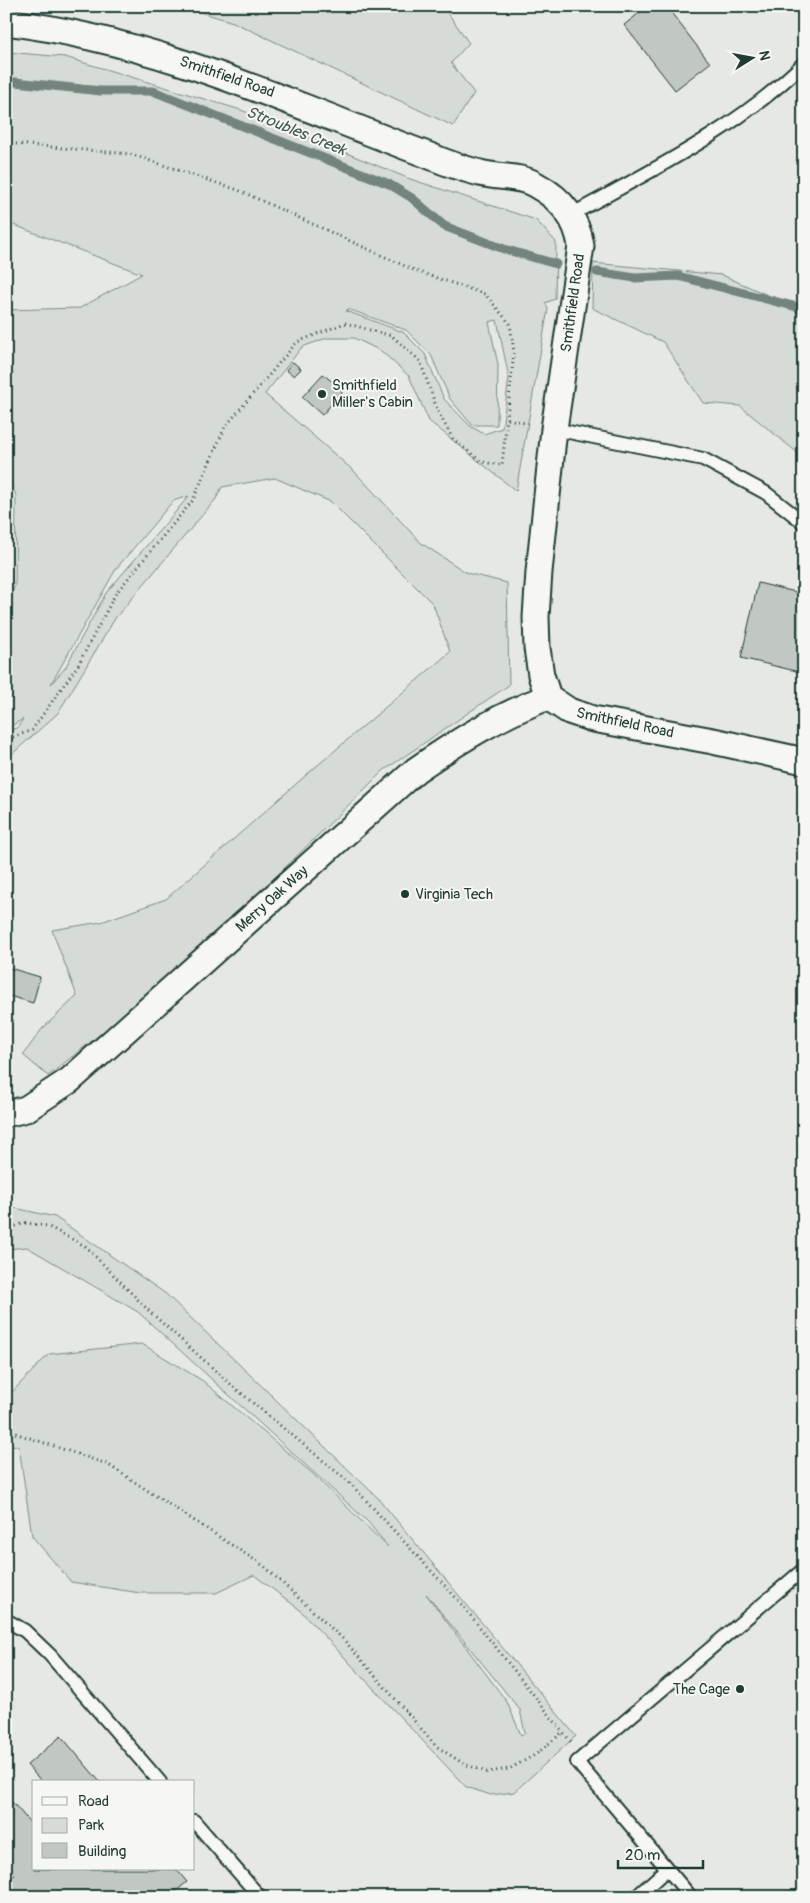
<svg xmlns="http://www.w3.org/2000/svg" width="810" height="1903" font-family="Pangolin,sans-serif">
<style>
.built{fill:#e6e8e4;fill-rule:evenodd}
.green{fill:#d6dbd6;stroke:#7a8c85;fill-rule:evenodd}
.lines{fill:none;stroke-linecap:round;stroke-linejoin:round}
.stream{stroke:#72847d;stroke-width:9}
.building{fill:#c1c8c3;stroke:#1f3d34}
.service-casing{stroke:#1f3d34;stroke-width:16}
.minor-casing{stroke:#1f3d34;stroke-width:29}
.path{stroke:#1f3d34;stroke-width:3;stroke-dasharray:1 4;stroke-linecap:butt}
.service{stroke:#f6f6f2;stroke-width:12}
.minor{stroke:#f6f6f2;stroke-width:25}
.poi-dot{fill:#1f3d34;stroke:#f6f6f2;stroke-width:2}
.labels{text-anchor:middle;dominant-baseline:central;stroke-width:4;stroke-linejoin:round;paint-order:stroke}
.street-label{font-size:15px;fill:#1f3d34;stroke:#f6f6f2}
.poi-label{font-size:15px;fill:#1f3d34;stroke:#f6f6f2;text-anchor:start}
.water-label{font-size:16px;font-style:italic;fill:#425a52;stroke:#f6f6f2}
</style>
<rect width="100%" height="100%" fill="#f6f6f2"/>
<filter id="ink" filterUnits="userSpaceOnUse"><feTurbulence type="fractalNoise" baseFrequency=".02" numOctaves="2"/><feDisplacementMap in="SourceGraphic" scale="10" xChannelSelector="R" yChannelSelector="G"/><feConvolveMatrix kernelMatrix="1 2 1 2 8 2 1 2 1" color-interpolation-filters="sRGB"/></filter>
<g filter="url(#ink)">
<path class="built" d="M6,6H804V1897H6ZM34,1782H194V1869H34Z"/>
<g class="green">
<path d="M180,6H443L469,43L451,63L474,93L453,126L233,22Z"/>
<path d="M6,52L65,57L241,110L410,179L536,220L556,242L555,299L545,303L548,309L516,491L429,421L409,376L381,351L354,338H327L302,347L265,394L355,472L421,543L467,573L507,583L509,685L383,771L223,929L158,988L48,1076L23,1055L42,1029L77,996L52,930L101,922L166,899L305,776L450,652L433,604L331,502L275,478L222,487L216,499L116,617L58,713L11,755L6,756V731L17,728L23,719L6,729V619L15,583L16,496L6,468V310L80,308L142,274L6,222ZM348,309L406,330L431,355L450,399L472,425H497L498,365L489,322L497,320L509,378L502,428L484,434L470,426L444,399L425,354L403,332L346,311ZM189,496L106,593L65,668L51,684L116,569L173,501Z"/>
<path d="M593,263L722,275L804,311V465L799,454L740,406L703,403L663,342L592,308Z"/>
<path d="M6,1206L55,1217L166,1294L378,1498L576,1736L514,1792L491,1795L466,1787L299,1609L254,1575L216,1593H140L71,1582L32,1536L19,1447L6,1443V1397L11,1398V1393L49,1354L142,1344L203,1381L313,1474L388,1547L368,1522L138,1312L27,1247L6,1249ZM426,1594L520,1710L525,1733L521,1735L507,1702Z"/>
</g>
<g class="lines">
<g class="stream">
<path d="M6,81L101,91H153L389,184L412,198L444,226L504,249L556,264"/>
<path d="M597,272L635,278L678,276L797,307L804,314"/>
</g>
</g>
<g class="building">
<path d="M648,6H666L710,63L675,90L624,25Z"/>
<path d="M293,362L301,369L294,376L286,370Z"/>
<path d="M323,374L343,391L322,415L302,397Z"/>
<path d="M758,583L804,594V673L741,658Z"/>
<path d="M6,967L40,977L33,1003L6,995Z"/>
<path d="M61,1736L100,1782H42L27,1765Z"/>
<path d="M6,1795L34,1827V1869H176L187,1882L169,1897H6V1882L15,1875L6,1864Z"/>
</g>
<g class="lines">
<g class="service-casing">
<g id="service">
<path d="M571,215C652,170 737,129 804,63"/>
<path d="M554,429L703,459L766,493L804,523"/>
<path d="M6,1620L25,1631L50,1655L160,1782"/>
<path d="M194,1821L260,1897"/>
<path d="M636,1897L667,1869"/>
<path d="M691,1897L577,1762L804,1569"/>
</g>
</g>
<g class="minor-casing">
<g id="minor">
<path d="M6,22C159,41 289,103 430,156C446,163 464,169 480,173C498,178 520,175 536,185C560,198 577,218 581,246L554,429L539,572L536,617L537,648L541,675L548,697L569,711L593,719L713,741L804,761"/>
<path d="M6,1114L26,1109L70,1080L416,770C458,741 500,715 548,697"/>
</g>
</g>
<g class="path">
<path d="M6,143L130,154L238,190L416,271L485,294L510,324L514,352L502,465L482,462L453,439L438,412L420,361L392,336L345,323L297,342L225,427L193,500L116,593L78,665L32,730L6,740"/>
<path d="M508,419L529,424"/>
<path d="M6,1229L26,1223L47,1226L85,1246L149,1311L236,1389L349,1482L459,1601L571,1742"/>
<path d="M6,1430L107,1464L264,1566L343,1639L436,1746L464,1764L487,1772L509,1769L535,1755L563,1732"/>
</g>
<use href="#service" class="service"/>
<use href="#minor" class="minor"/>
</g>
</g>
<g class="poi-dot">
<circle cx="322" cy="394" r="5"/>
<circle cx="405" cy="894" r="5"/>
<circle cx="740" cy="1689" r="5"/>
</g>
<g class="labels">
<g class="street-label">
<text transform="translate(227 77) rotate(19)">Smithfield Road</text>
<text transform="translate(573 303) rotate(-82)">Smithfield Road</text>
<text transform="translate(625 723) rotate(12)">Smithfield Road</text>
<text transform="translate(272 899) rotate(-42)">Merry Oak Way</text>
</g>
<g class="poi-label">
<text x="332" y="385">Smithfield<tspan x="332" dy="17">Miller's Cabin</tspan></text>
<text x="415" y="894">Virginia Tech</text>
<text x="730" y="1689" text-anchor="end">The Cage</text>
</g>
<g class="water-label">
<text transform="translate(296 131) rotate(22)">Stroubles Creek</text>
</g>
</g>
<rect width="810" height="1903" fill="none" stroke="#f6f6f2" stroke-width="25"/>
<rect x="12" y="12" width="785" height="1878" fill="none" stroke="#1f3d34" stroke-width="2" filter="url(#ink)"/>
<rect x="32" y="1780" width="162" height="90" fill="#f6f6f2" stroke="#a0aca6"/>
<rect x="42" y="1797" width="25" height="8" fill="#f6f6f2" stroke="#a0aca6"/>
<text x="78" y="1806" font-size="15" fill="#1f3d34">Road</text>
<rect x="42" y="1818" width="25" height="15" fill="#d6dbd6" stroke="#a0aca6"/>
<text x="78" y="1830" font-size="15" fill="#1f3d34">Park</text>
<rect x="42" y="1843" width="25" height="15" fill="#c1c8c3" stroke="#a0aca6"/>
<text x="78" y="1856" font-size="15" fill="#1f3d34">Building</text>
<g transform="translate(752 58) rotate(79)" stroke="#f6f6f2" stroke-width="4" paint-order="stroke">
<path d="M0-4L9 19L0 12L-9 19Z" fill="#1f3d34"/>
<text y="-8" font-size="14" font-weight="bold" text-anchor="middle" fill="#1f3d34">N</text>
</g>
<path d="M618 1860v8h85v-8" fill="none" stroke="#1f3d34" stroke-width="2.5"/>
<text x="625" y="1860" font-size="15" fill="#1f3d34" stroke="#f6f6f2" stroke-width="4" paint-order="stroke">20 m</text>
</svg>
